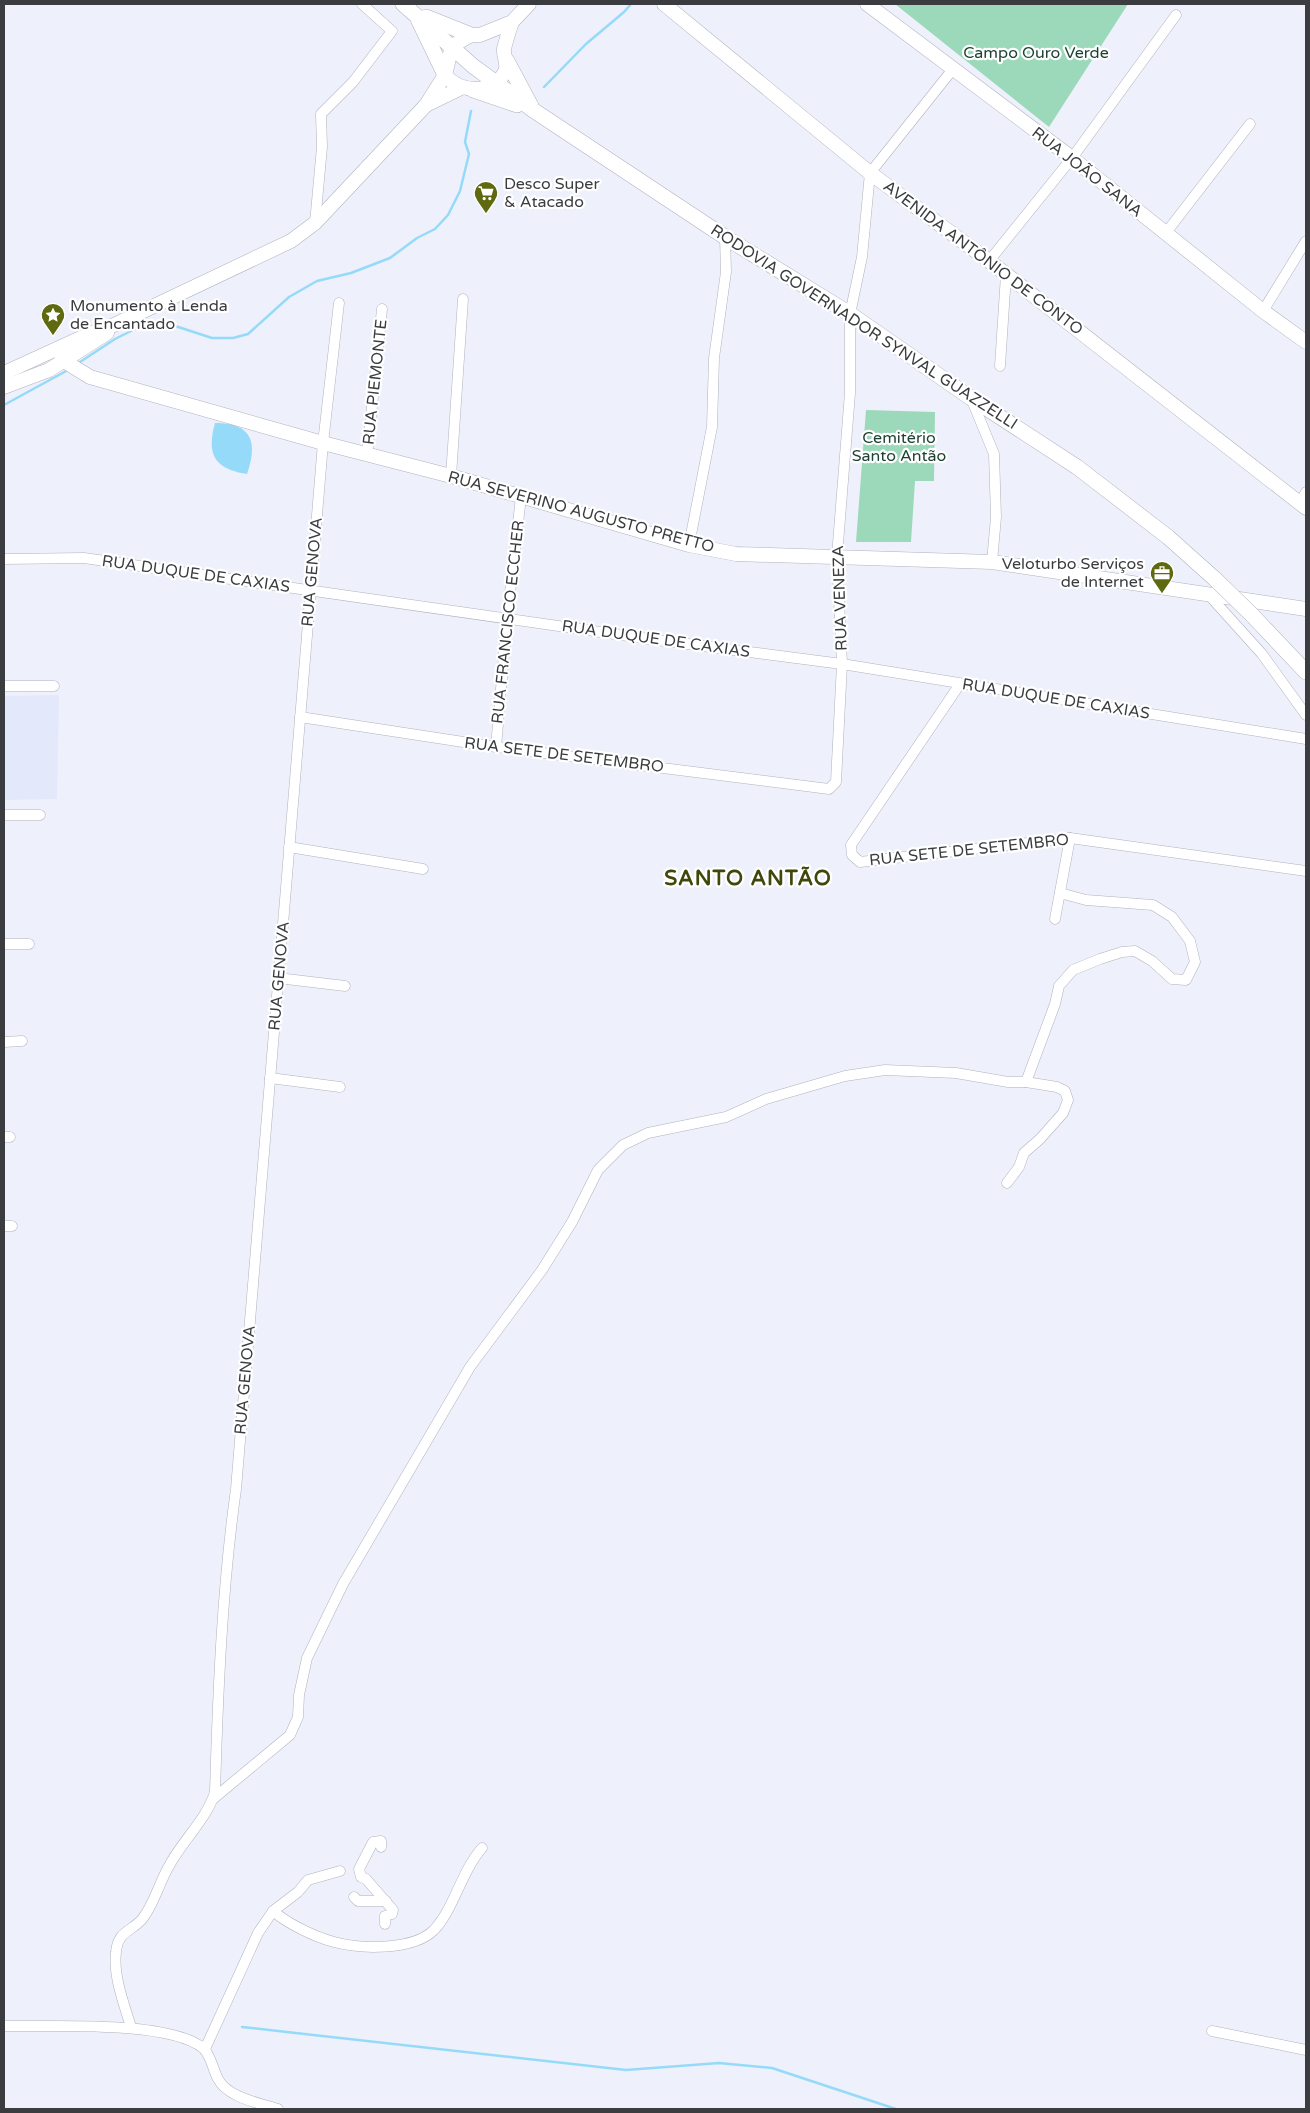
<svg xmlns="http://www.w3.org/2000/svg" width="1310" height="2113" font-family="'Varela Round',sans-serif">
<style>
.built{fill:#e3e8fa}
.green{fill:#9bd9ba}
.water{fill:#95daf9}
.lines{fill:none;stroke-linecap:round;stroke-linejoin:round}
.stream{stroke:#95daf9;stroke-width:2.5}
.street-casing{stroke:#b0b2bd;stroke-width:11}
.secondary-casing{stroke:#b0b2bd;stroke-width:15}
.primary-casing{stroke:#b0b2bd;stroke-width:16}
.street{stroke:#fff;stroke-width:10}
.secondary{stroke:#fff;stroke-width:14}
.primary{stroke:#fff;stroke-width:15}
.primary-bridge-casing{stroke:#b0b2bd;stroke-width:16;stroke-linecap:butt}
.primary-bridge{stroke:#fff;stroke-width:15}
.labels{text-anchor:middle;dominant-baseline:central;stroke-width:4.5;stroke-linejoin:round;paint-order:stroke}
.park-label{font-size:16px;fill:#1d4231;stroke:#fff}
.street-label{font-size:16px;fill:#3b3c40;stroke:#fff}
.poi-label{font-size:16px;fill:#3b3c40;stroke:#fff;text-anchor:start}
.district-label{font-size:21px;font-weight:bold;letter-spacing:1px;fill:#40470b;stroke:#fff}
</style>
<rect width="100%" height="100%" fill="#eef1fb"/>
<path class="built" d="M59,695L57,799L4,800V696Z"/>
<g class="green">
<path d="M895,4H1128L1049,127Z"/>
<path d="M866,410L935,412L934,481H915L911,542H856Z"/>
</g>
<path class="water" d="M215,423C252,423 258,442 247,474C215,469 206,455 215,423Z"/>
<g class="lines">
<g class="stream">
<path d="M544,87L586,44L624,12L631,4"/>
<path d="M77,364L115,339L135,329L166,323L212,338H233L248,334L289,297L317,281L351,273L390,258L417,238L435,229L448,215L460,191L469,154L465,142L471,111"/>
<path d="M4,405L68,370"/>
<path d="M242,2027L626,2070L719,2063L772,2068L896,2109"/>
</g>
<g class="street-casing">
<g id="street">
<path d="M315,223L322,147L321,114L353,82L392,31L362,4"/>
<path d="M1165,234L1250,124"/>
<path d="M989,261L1072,158L1176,15"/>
<path d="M1263,311L1306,241"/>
<path d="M1000,366L1006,275"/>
<path d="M971,398L994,454L996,517L992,562"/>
<path d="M367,455L382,309"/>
<path d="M451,476L463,299"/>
<path d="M1300,503L1306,492"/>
<path d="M689,545L712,427L714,358L726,272L725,237"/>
<path d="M4,559L84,558L649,639L842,664L1306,739"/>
<path d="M1208,594L1262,654L1306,715"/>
<path d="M960,684L851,845L852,855L860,862L1070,838L1306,871"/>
<path d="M4,686H54"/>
<path d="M300,717L496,747L829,789L836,782L842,664L837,556L850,393V314L862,257L870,173L953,69"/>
<path d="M496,747L507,619L521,497"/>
<path d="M4,815H40"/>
<path d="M289,847L423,869"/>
<path d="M1055,919L1070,838"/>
<path d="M4,944H29"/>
<path d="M278,978L345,986"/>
<path d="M4,1042L22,1041"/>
<path d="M270,1078L340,1087"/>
<path d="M1026,1082L1055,1004L1059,986L1073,970L1100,959L1122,952L1135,951L1152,961L1172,979L1186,980L1195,962L1190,941L1172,917L1153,905L1086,900L1060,893"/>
<path d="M4,1137H10"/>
<path d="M4,1226H12"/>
<path d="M213,1799L290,1735L298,1717L299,1695L307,1658L343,1584L470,1367L542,1270L572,1222L598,1170L623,1145L648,1133L726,1117L766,1099L845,1076L885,1070L956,1073L1008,1082H1026L1057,1087L1065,1091L1068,1100L1063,1113L1040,1139L1024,1153L1019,1167L1007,1183"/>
<path d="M381,1847V1841L373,1842L359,1869L361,1877L366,1879L393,1910L392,1914L385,1916V1924"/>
<path d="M354,1897L358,1901H386"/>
<path d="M273,1911C288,1924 315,1937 334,1942C360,1949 413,1951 434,1930C454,1909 461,1872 482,1848"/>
<path d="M4,2026C50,2027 168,2020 203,2048C211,2055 213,2070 218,2079C228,2098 260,2103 278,2109"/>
<path d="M131,2027C124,2004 113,1976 116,1952C118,1930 132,1932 143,1918C154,1904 160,1881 169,1866C182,1841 207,1819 215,1792C218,1690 222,1589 236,1489L323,443L339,303"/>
<path d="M1212,2031L1306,2050"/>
<path d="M205,2049L258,1933L273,1911L298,1892L308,1880L340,1871"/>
</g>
</g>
<g class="secondary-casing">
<g id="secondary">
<path d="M664,4L870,173L989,261L1306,508"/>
<path d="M867,4L1072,158L1263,311L1306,342"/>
<path d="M512,22C509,31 506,40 504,49C503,57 509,63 505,72C492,95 460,93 445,75L452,46L471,35H480L512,22L529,4"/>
<path d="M426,105L461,88"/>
<path d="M59,349L64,361L90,377L323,443L451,476L689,545L736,554L992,562L1306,609"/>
<path d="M4,373L87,335L114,325L291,241L315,223L426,105L445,75"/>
<path d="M4,387L49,370L107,333"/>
</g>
</g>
<g class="primary-casing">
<g id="primary">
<path d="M403,4L473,66L533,110L725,237L850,314L971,398L1077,467L1168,537L1215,579"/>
<path d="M426,17L471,35"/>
<path d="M418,19L445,75"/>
<path d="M507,61L531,106"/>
<path d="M473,90L517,105"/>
<path d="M1252,615L1306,672"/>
</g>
</g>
<use href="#street" class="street"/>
<use href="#secondary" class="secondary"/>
<use href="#primary" class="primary"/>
<g class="primary-bridge-casing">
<path id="primary-bridge" d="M1215,579L1252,615"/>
</g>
<use href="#primary-bridge" class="primary-bridge"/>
</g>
<defs>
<g id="supermarket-pin" transform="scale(1.25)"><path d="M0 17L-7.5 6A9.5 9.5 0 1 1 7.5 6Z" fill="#5f6a10" stroke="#fff"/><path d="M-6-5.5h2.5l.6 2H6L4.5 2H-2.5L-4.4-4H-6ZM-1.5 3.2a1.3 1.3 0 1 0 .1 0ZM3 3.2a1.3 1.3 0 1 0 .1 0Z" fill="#fff"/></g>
<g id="sight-pin" transform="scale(1.25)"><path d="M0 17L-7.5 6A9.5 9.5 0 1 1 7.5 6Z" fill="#5f6a10" stroke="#fff"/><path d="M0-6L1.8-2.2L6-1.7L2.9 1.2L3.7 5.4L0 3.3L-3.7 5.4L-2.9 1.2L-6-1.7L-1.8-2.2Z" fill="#fff"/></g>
<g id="office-pin" transform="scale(1.25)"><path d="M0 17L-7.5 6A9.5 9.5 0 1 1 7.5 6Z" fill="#5f6a10" stroke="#fff"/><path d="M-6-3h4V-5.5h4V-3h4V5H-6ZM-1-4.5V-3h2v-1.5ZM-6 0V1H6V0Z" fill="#fff"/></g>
</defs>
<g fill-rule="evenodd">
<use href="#supermarket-pin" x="486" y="193"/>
<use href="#sight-pin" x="53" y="315"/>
<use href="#office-pin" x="1162" y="573"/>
</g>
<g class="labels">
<g class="park-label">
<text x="1036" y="53">Campo Ouro Verde</text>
<text x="899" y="438">Cemitério<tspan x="899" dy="18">Santo Antão</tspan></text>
</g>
<g class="street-label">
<text transform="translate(1087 172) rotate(38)">RUA JOÃO SANA</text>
<text transform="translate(983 258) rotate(37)">AVENIDA ANTÔNIO DE CONTO</text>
<text transform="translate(864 327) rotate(33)">RODOVIA GOVERNADOR SYNVAL GUAZZELLI</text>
<text transform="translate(375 382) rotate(-84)">RUA PIEMONTE</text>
<text transform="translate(581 512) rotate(15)">RUA SEVERINO AUGUSTO PRETTO</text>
<text transform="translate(312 572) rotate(-85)">RUA GENOVA</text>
<text transform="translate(196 574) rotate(8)">RUA DUQUE DE CAXIAS</text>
<text transform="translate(840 598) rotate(-92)">RUA VENEZA</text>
<text transform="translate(508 622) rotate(-84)">RUA FRANCISCO ECCHER</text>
<text transform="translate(656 639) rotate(8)">RUA DUQUE DE CAXIAS</text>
<text transform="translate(1056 699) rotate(9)">RUA DUQUE DE CAXIAS</text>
<text transform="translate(564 755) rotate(7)">RUA SETE DE SETEMBRO</text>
<text transform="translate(969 850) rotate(-6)">RUA SETE DE SETEMBRO</text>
<text transform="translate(279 976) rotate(-85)">RUA GENOVA</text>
<text transform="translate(245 1380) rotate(-85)">RUA GENOVA</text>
</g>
<g class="poi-label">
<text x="504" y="184">Desco Super<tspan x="504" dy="18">&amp; Atacado</tspan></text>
<text x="70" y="306">Monumento à Lenda<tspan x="70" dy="18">de Encantado</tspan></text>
<text x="1144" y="564" text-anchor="end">Veloturbo Serviços<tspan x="1144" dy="18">de Internet</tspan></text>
</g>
<g class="district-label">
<text x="748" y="878">SANTO ANTÃO</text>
</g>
</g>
<rect width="1310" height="2113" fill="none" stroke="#3b3c40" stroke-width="10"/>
</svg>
